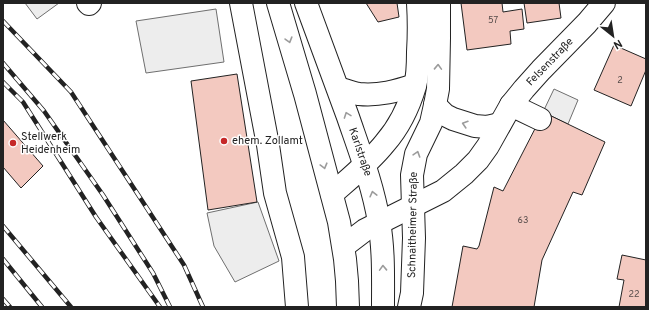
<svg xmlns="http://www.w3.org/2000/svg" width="649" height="310" font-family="Overpass,sans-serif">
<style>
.parking{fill:#ededed;stroke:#6f6f6f}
.building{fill:#f3c9c0;stroke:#222}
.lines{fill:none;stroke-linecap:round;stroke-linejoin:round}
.minor-casing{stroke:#222;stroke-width:24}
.minor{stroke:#fff;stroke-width:22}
.rail-casing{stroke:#222;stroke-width:4.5}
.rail{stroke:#fff;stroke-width:3;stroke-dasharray:9;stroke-linecap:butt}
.oneway{stroke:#9c9c9c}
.poi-dot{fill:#c62828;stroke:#fff;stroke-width:1.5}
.labels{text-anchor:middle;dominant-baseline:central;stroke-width:3;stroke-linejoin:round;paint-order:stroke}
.number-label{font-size:9px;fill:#564c4a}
.street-label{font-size:11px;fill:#222;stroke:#fff}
.poi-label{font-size:11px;fill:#222;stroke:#fff;text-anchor:start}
</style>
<rect width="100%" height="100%" fill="#fff"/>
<g class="parking">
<path d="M25,3H59L37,19Z"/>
<path d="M216,9L224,62L146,73L136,21Z"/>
<path d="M554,89L578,100L568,124L543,112Z"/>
<path d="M258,202L279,261L235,282L214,246L207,213Z"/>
</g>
<g class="building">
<path d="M366,3H397L399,17L378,22Z"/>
<path d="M461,3H502L503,12L522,9L524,29L510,31L511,44L467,50Z"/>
<path d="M524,3H559L561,18L527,23Z"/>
<path d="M614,45L646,59V70L631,106L594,90Z"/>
<path d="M237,74L257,202L208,210L191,81Z"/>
<path d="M543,112L605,142L582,195L573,192L542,260L534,307H452L463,246L477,249L479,246L494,187L503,191L540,119Z"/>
<path d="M3,120L43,166L21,188L3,167Z"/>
<path d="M622,255L646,260V307H619L624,280L617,279Z"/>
</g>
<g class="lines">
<g class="minor-casing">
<g id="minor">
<path d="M88,3L89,4L90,3"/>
<path d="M241,3L268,145L275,193L293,257L297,307"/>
<path d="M278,3L305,94L339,222L345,259L347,281L348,307"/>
<path d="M306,3C320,41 334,79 348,117C360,152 373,186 379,222C384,250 383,279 383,307"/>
<path d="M338,88C345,90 352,93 359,94C379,96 397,91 415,85"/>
<path d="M435,105L445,115L453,119L475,126L487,127L500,124"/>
<path d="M511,105L540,119"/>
<path d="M332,194C350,178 370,162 385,143C399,127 409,106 415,86C418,75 418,63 418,52C419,36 419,19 418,3"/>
<path d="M344,246L365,230L443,191L464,174L478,160L488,146L511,105L524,89L541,70L587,23L604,3"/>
<path d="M409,307L412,293L414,238L412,175L416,154L431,123L435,105L438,89L439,38V3"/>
</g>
</g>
<use href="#minor" class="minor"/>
<g class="rail-casing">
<g id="rail">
<path d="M3,21L71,92L184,265L203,307"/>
<path d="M3,63L44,111L103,195L153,273L170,307"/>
<path d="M3,82L23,102L96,217L160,307"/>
<path d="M3,226L71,307"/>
<path d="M3,259L42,307"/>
<path d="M3,299L10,307"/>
</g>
</g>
<use href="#rail" class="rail"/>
</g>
<defs><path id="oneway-chevron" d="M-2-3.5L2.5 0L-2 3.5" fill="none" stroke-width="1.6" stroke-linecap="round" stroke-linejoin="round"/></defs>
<g class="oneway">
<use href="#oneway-chevron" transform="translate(289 40) rotate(74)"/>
<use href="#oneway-chevron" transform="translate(438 67) rotate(-88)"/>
<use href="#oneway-chevron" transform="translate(347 115) rotate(-110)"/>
<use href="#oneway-chevron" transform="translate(465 124) rotate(-163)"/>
<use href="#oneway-chevron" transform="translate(417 154) rotate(-72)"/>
<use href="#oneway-chevron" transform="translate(324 166) rotate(75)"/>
<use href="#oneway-chevron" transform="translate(373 194) rotate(-104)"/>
<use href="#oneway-chevron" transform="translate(383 268) rotate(-92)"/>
</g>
<g class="poi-dot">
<circle cx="224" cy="141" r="4"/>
<circle cx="13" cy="143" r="4"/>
</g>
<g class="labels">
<g class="number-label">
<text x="493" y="20">57</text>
<text x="620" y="80">2</text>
<text x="523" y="220">63</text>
<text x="634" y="294">22</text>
</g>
<g class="street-label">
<text transform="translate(550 62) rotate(-46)">Felsenstraße</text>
<text transform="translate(360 152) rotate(71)">Karlstraße</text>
<text transform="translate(413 225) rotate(-89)">Schnaitheimer Straße</text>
</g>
<g class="poi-label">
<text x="21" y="137">Stellwerk<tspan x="21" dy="13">Heidenheim</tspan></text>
<text x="232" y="141">ehem. Zollamt</text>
</g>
</g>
<rect width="649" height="310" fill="none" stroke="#222222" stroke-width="8"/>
<g transform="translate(613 36) rotate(150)" stroke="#ffffff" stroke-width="3" paint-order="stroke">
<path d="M0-3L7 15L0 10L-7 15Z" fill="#222222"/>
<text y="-6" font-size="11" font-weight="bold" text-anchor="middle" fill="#222222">N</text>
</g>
</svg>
